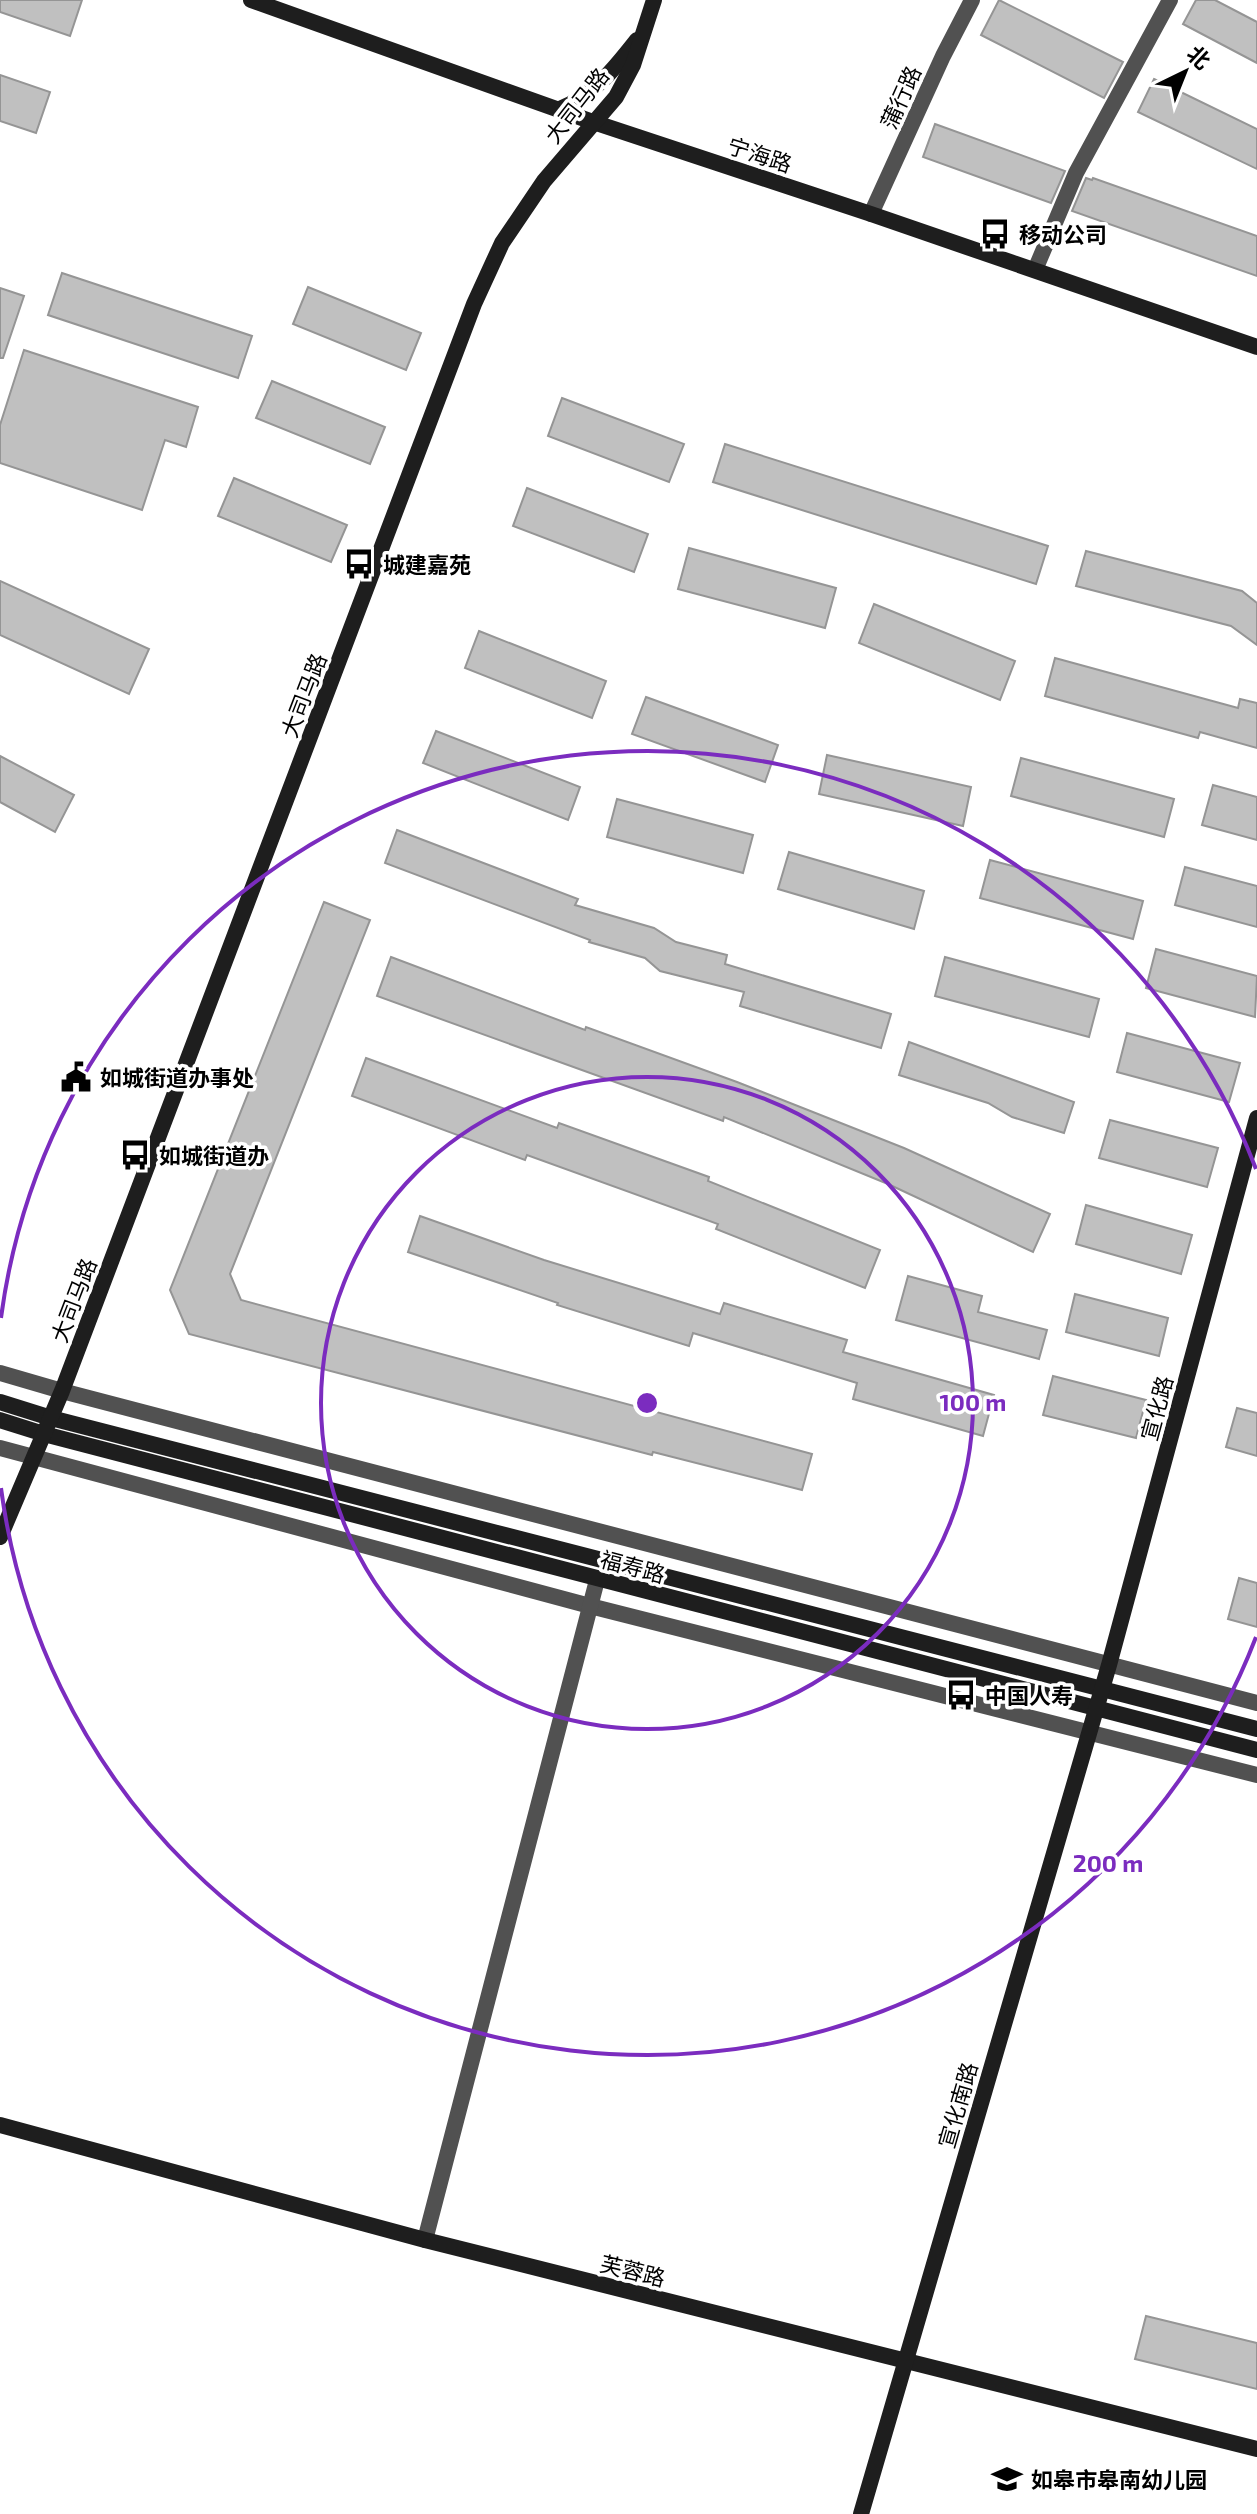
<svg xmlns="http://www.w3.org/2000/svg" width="1257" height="2514" font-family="'Exo 2','Noto Sans SC',sans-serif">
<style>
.building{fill:#c0c0c0;stroke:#959595;stroke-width:2}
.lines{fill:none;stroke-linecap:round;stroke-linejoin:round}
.street{stroke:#515151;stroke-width:16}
.secondary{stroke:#1e1e1e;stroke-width:16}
.ring{fill:none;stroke:#7b2cbf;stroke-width:4}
.labels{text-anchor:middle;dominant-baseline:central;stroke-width:7;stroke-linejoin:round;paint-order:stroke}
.street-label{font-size:22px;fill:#000;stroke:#fff}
.poi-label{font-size:22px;font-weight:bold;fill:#000;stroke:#fff;text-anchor:start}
.centre{fill:#7b2cbf;stroke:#fff;stroke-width:4}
.ring-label{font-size:24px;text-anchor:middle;font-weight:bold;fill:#7b2cbf;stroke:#fff;stroke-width:7;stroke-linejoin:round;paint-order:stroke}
</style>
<rect width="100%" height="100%" fill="#fff"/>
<g class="building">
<path d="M0,0H82L70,36L0,12Z"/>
<path d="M999,0L1123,62L1104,98L981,35Z"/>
<path d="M1196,0H1215L1257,22V63L1183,24Z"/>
<path d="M0,75L50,92L36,133L0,121Z"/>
<path d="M1154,79L1257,129V169L1138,112Z"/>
<path d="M935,124L1065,171L1051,203L923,157Z"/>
<path d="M1086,178L1092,180L1093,178L1257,236V276L1072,211Z"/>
<path d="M62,273L252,336L238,378L48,315Z"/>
<path d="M308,287L421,333L406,370L293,324Z"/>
<path d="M0,288L24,296L3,358H0Z"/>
<path d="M24,350L198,407L186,447L165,440L142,510L0,463V425Z"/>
<path d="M272,381L385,427L370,464L256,418Z"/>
<path d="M562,398L684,444L669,482L548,436Z"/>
<path d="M725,444L1048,546L1036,584L713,482Z"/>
<path d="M234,478L347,525L331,562L218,516Z"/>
<path d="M527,488L648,534L634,572L513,526Z"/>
<path d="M689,548L836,588L825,628L678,589Z"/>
<path d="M1086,551L1242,591L1257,603V645L1231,626L1076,586Z"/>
<path d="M0,581L149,649L129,694L0,635Z"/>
<path d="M874,604L1015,661L1000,700L859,643Z"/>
<path d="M479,631L606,681L592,718L465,668Z"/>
<path d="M1055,658L1238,708L1240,699L1257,703V748L1200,732L1198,738L1045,696Z"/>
<path d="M646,697L778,745L765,782L632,734Z"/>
<path d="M436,731L580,787L568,820L423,763Z"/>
<path d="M827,755L971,787L963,826L819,794Z"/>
<path d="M0,756L74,795L55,832L0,802Z"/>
<path d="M1021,758L1174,799L1164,837L1011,796Z"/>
<path d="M1213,785L1257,797V840L1202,825Z"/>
<path d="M617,799L753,835L743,873L607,837Z"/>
<path d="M397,830L578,899L575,905L654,928L676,942L727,955L725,964L891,1014L881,1048L740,1006L744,992L660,971L645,958L589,942L590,940L385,863Z"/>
<path d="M789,852L924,891L914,929L778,889Z"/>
<path d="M990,860L1143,901L1133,939L980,898Z"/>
<path d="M1185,867L1257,886V927L1175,905Z"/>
<path d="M324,902L370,920L230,1274L241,1300L812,1454L802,1490L653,1452L652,1455L189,1334L170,1290Z"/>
<path d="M1156,949L1257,976L1255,1017L1146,988Z"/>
<path d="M391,957L585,1030L586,1027L737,1082L904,1148L1050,1214L1033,1252L888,1184L724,1117L723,1121L377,996Z"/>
<path d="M945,957L1099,999L1089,1037L935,996Z"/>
<path d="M1127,1033L1240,1063L1229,1102L1117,1072Z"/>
<path d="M909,1042L1074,1102L1064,1133L1012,1117L988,1103L899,1075Z"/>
<path d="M366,1058L557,1128L559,1123L709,1177L708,1181L880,1250L865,1288L716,1229L718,1224L527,1155L525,1160L352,1096Z"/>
<path d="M1110,1120L1218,1148L1207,1187L1099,1158Z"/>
<path d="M1086,1205L1192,1235L1181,1274L1076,1244Z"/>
<path d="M420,1216L544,1260L720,1314L724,1303L847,1340L843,1352L994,1395L983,1436L853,1399L857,1383L693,1333L689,1346L557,1305L558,1303L408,1252Z"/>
<path d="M908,1276L982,1296L978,1312L1047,1330L1039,1359L896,1320Z"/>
<path d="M1075,1294L1168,1318L1159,1356L1066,1332Z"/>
<path d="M1053,1376L1146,1400L1136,1438L1043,1415Z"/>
<path d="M1237,1408L1257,1413V1456L1226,1447Z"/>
<path d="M1239,1578L1257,1583V1627L1228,1619Z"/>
<path d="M1146,2316L1257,2343V2389L1135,2359Z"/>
</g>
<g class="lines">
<g class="street">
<path d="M871,214L943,56L972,0"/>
<path d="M1035,270L1076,173L1170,0"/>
<path d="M0,1373L62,1391L1257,1703"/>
<path d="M0,1448L590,1606L1257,1775"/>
<path d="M425,2240L597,1580"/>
</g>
<g class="secondary">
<path d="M251,0L593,122L871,214L1257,347"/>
<path d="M560,109C594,95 615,68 637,40"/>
<path d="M0,1402L51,1418L1257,1729"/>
<path d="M0,1420L44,1434L1257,1750"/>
<path d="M0,1537L62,1391L474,304L502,243L544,181L616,97L633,65L654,0"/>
<path d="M0,2125L425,2240L1257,2449"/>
<path d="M861,2514L1109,1665L1257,1118"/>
</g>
</g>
<g class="ring">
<circle cx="647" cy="1403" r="326"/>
<path d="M1256 1637A652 652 0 0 1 1 1488M1 1318A652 652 0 0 1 1256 1169"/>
</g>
<defs>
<g id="bus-bare" transform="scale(2.4)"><path d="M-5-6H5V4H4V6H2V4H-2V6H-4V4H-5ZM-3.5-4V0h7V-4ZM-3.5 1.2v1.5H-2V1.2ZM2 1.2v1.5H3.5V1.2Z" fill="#000" stroke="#fff" stroke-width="2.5" paint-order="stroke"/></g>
<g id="civic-bare" transform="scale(2.4)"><path d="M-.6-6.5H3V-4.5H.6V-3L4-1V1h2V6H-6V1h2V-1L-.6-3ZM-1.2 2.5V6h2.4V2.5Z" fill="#000" stroke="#fff" stroke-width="2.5" paint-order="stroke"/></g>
<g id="school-bare" transform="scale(2.4)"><path d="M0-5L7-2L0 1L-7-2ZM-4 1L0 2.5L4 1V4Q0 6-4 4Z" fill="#000" stroke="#fff" stroke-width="2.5" paint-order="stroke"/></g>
</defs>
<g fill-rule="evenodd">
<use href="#bus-bare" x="995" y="234"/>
<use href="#bus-bare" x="359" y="564"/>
<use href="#civic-bare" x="76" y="1077"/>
<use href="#bus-bare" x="135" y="1155"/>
<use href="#bus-bare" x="961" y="1695"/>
<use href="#school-bare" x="1007" y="2479"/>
</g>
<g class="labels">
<g class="street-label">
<text transform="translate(900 97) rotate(-66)">蒲行路</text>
<text transform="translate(576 105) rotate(-52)">大司马路</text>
<text transform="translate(760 154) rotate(18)">宁海路</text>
<text transform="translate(303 695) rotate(-69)">大司马路</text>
<text transform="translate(73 1300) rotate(-69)">大司马路</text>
<text transform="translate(1156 1408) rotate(-75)">宣化路</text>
<text transform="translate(633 1566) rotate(15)">福寿路</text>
<text transform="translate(957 2105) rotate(-74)">宣化南路</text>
<text transform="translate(633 2270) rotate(14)">芙蓉路</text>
</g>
<g class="poi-label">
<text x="1019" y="234">移动公司</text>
<text x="383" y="564">城建嘉苑</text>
<text x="100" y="1077">如城街道办事处</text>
<text x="159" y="1155">如城街道办</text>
<text x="985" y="1695">中国人寿</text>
<text x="1031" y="2479">如皋市皋南幼儿园</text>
</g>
</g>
<circle cx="647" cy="1403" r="12" class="centre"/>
<g class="ring-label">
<text x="973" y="1411">100 m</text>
<text x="1108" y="1872">200 m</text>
</g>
<g transform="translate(1185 72) rotate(43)" stroke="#ffffff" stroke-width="6" paint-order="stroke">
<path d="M0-6L14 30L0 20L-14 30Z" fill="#000000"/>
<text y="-12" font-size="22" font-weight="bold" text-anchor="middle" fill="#000000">北</text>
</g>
</svg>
